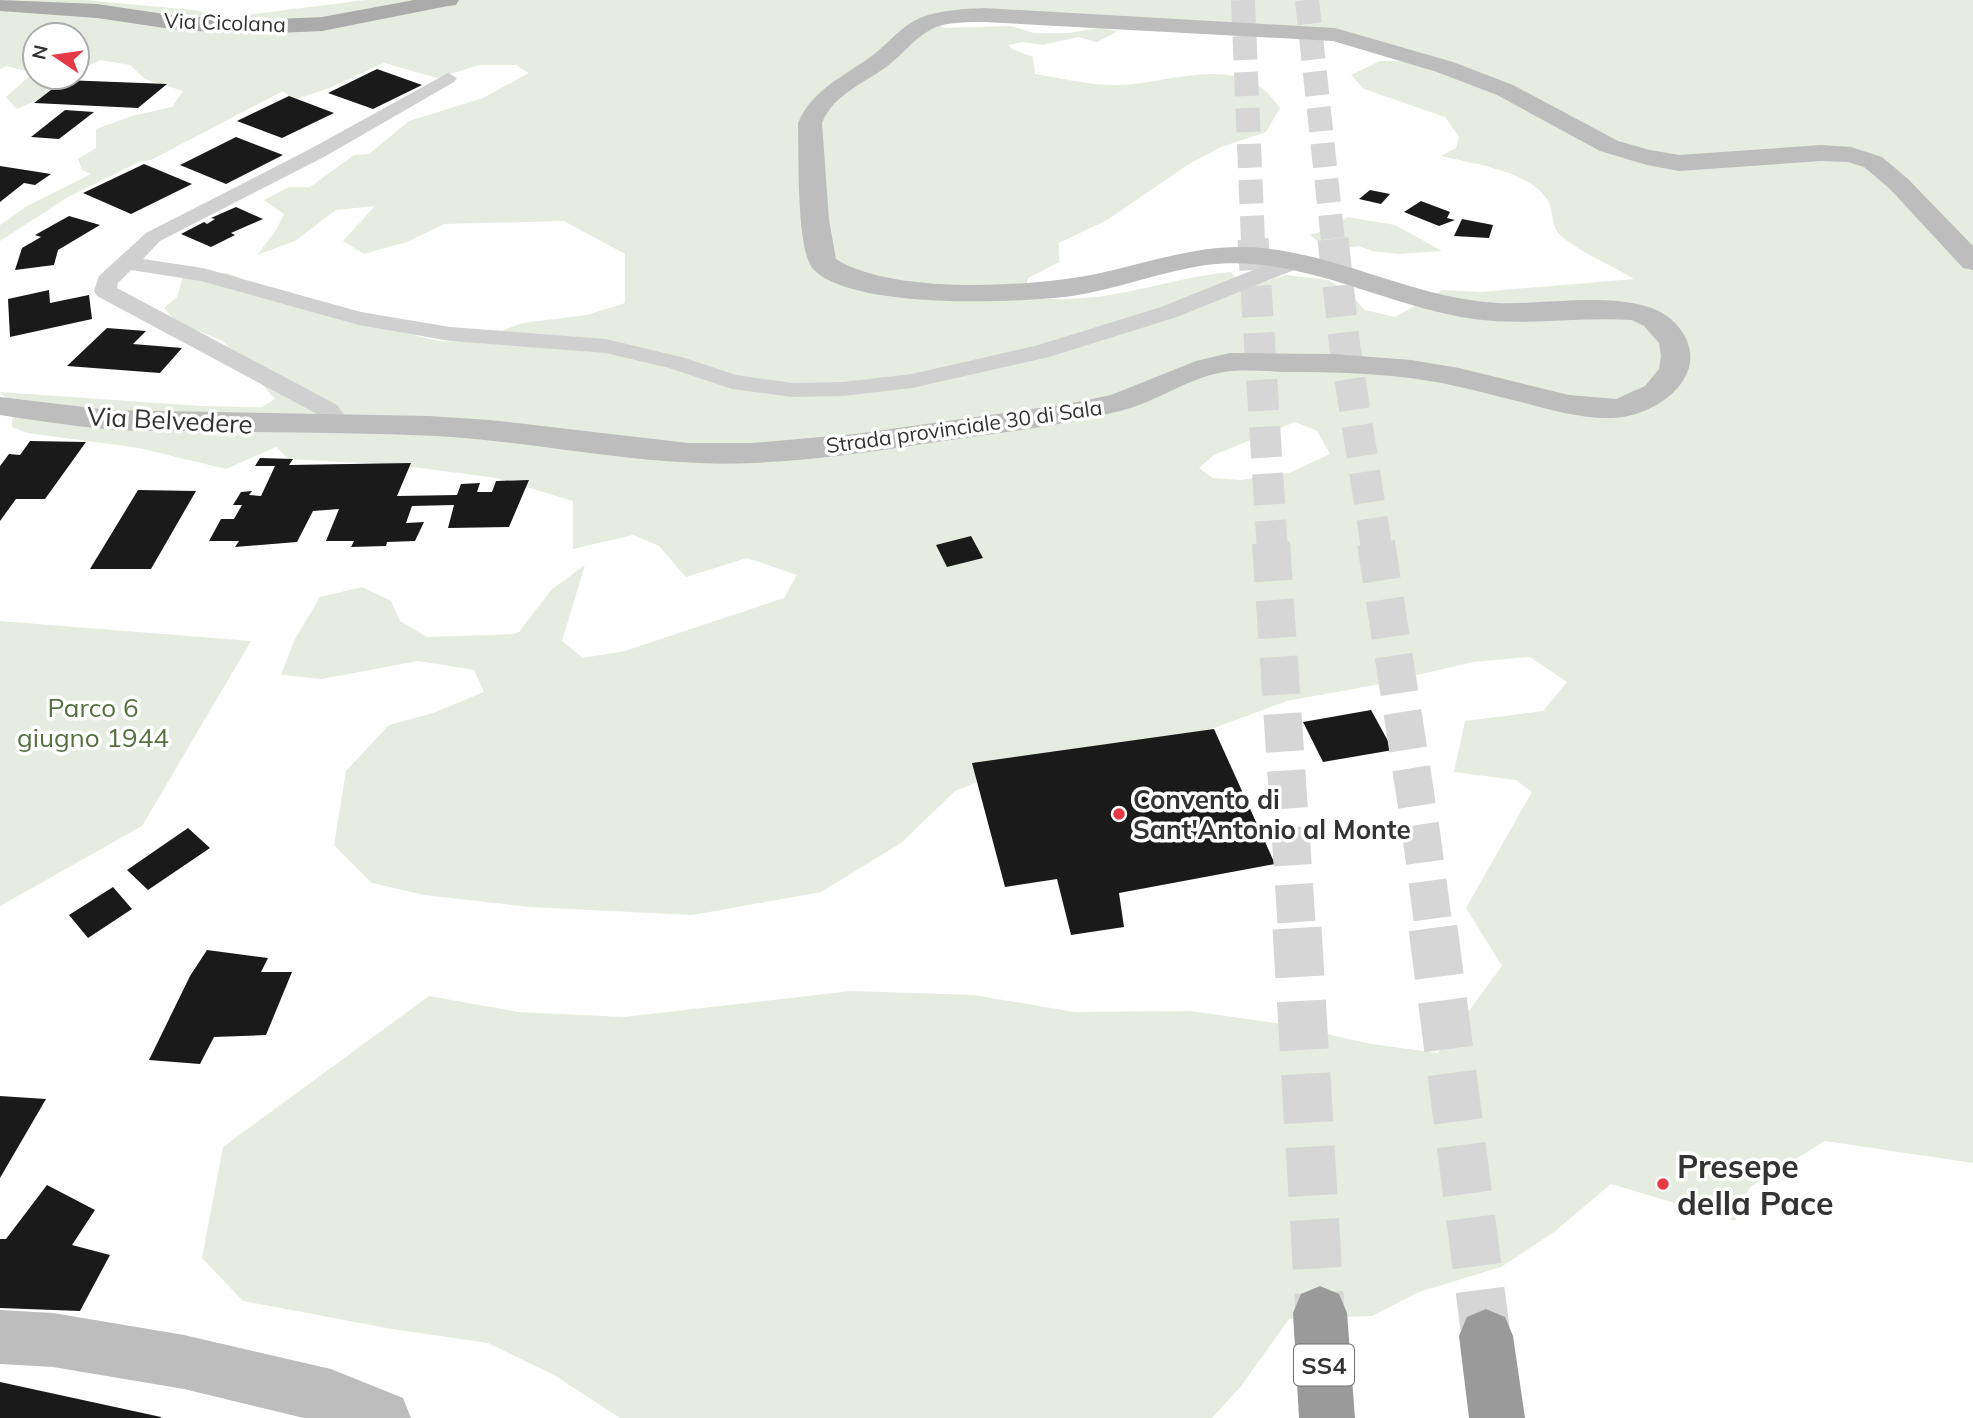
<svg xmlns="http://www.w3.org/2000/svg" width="1973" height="1418" font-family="Mulish,sans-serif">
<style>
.green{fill:#e6ecdf;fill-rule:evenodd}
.building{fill:#1a1a1a}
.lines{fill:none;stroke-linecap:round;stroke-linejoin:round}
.highway-tunnel-far3{stroke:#d6d6d6;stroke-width:24;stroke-dasharray:24 12;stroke-linecap:butt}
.highway-tunnel-far2{stroke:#d6d6d6;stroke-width:31;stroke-dasharray:31 16;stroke-linecap:butt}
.highway-tunnel-far1{stroke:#d6d6d6;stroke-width:38;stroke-dasharray:38 19;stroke-linecap:butt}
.highway-tunnel{stroke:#d6d6d6;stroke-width:49;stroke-dasharray:49 24;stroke-linecap:butt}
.street{fill:#d0d0d0;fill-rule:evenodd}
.secondary{fill:#bdbdbd;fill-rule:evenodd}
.primary{fill:#ababab;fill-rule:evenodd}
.highway{fill:#9a9a9a;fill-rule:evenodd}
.poi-dot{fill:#e63946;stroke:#fff;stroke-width:2.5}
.labels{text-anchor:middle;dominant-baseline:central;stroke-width:7;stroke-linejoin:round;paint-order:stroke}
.far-street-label{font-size:21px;fill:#333;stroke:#fff}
.shield{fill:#fff;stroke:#707070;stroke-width:2}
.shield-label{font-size:24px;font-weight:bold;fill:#333}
.street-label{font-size:26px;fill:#333;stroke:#fff}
.park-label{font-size:26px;fill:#56703f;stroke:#fff}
.poi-label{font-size:26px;font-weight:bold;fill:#333;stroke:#fff;text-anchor:start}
.near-poi-label{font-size:32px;font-weight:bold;fill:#333;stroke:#fff;text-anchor:start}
</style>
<rect width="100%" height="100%" fill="#fff"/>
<g class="green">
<path d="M0,0H85L193,10L231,17L366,0H1973V1163L1825,1141L1750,1187L1735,1221L1611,1184L1554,1232L1501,1267L1419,1292L1372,1316L1289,1319L1242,1385L1212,1418H620L554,1375L488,1343L392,1329L243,1301L202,1258L223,1147L429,996L518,1012L623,1017L851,991L974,995L1075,1012L1190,1011L1283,1024L1371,1044L1438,1053L1502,966L1466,908L1532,792L1516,780L1454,772L1465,721L1543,711L1567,682L1530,657L1473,662L1375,685L1287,701L1206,731L1019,765L955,791L901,843L821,892L692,915L531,907L424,895L372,883L334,845L346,771L389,725L433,713L484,692L474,670L418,661L322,679L281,675L295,639L320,597L362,587L391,601L400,621L427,637L514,634L519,632L551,590L585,565L562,641L583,658L625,651L784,598L797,575L747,558L686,577L659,546L633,535L573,549V501L497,478L397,465L289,459L276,447L226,469L139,448L28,433L12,427L13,405L0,392L201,406L262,407L275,399L223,341L177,322L164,308L177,297L183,277L227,273L282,295L392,330L439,341L474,342L522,323L587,315L625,303V254L564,221L444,224L407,242L364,254L343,241L375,206L336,210L295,241L257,255L275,232L284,214L264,200L289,187H310L354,155L369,154L409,121L483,98L529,73L516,65H479L437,78L384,63L329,88L294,100L283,91L151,160L139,162L68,197L0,241V225L27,206L91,174L82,170L78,159L96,148V129L132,116L172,107L183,91L145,79L130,65L100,60L77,72V35H35V77H68L37,100L17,109L6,97L33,73L7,66L0,69ZM932,19L1341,36L1405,61H1380L1351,75L1364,89L1445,117L1459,137L1456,148L1441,156C1471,163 1531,171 1548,201C1554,211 1551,227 1560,235C1582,254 1610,264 1634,279L1480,292L1443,290L1395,317L1365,310L1347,291L1328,280L1286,275L1245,288L1231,272C1189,276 1155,287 1115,294C1085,300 1054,299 1023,299L1028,278L1059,262V243L1107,220L1189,164L1221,147L1266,132L1280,108C1274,101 1269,93 1262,88C1224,57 1155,87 1110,85C1085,84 1060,78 1035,74L1033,57L1012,49L1009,45L1022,42L1043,45L1078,37L1097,42L1118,31L1100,28L1068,33H1034L1011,26L943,28ZM1295,422L1317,431L1330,454L1289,473L1240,480L1213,478L1199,468L1214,455Z"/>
<path d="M1347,217L1395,225L1442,251L1399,254L1372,251L1359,246L1329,250L1310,235L1332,228Z"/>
<path d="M0,621L251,641L142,826L0,906Z"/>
</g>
<g class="building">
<path d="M377,69L422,85L373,109L328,93Z"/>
<path d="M64,80L167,84L138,108L34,103Z"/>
<path d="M289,96L334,113L282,138L237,121Z"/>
<path d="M65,110L94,112L59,139L31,137Z"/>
<path d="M236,137L283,155L226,184L180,165Z"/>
<path d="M144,164L192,184L131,214L83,193Z"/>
<path d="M0,166L51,174L35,185L24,183L0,202Z"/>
<path d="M1370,190L1390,194L1381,204L1359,199Z"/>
<path d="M1421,201L1450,212L1447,218L1455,220L1439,226L1404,212Z"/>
<path d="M236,207L263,219L231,233L235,235L211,247L181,234L204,222L207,224L215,219L211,218Z"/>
<path d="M69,216L100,225L58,250L54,265L15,270L22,248L41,237L35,235Z"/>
<path d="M1462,219L1493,225L1489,238L1454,236Z"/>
<path d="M49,290L50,303L89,295L92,319L10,337L8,299Z"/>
<path d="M107,328L146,331L133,344L182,348L160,373L67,366Z"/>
<path d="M30,441L86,442L45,499H16L0,521V466L9,454L20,455Z"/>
<path d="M260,458L293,459L289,465L411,463L397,496L457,495L461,484L480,483L477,492H492L496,481L529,480L509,527L448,528L454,505L412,506L406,523L424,522L415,541L387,542L386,546L351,547L354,541H326L339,509L313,511L297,542L235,547L239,541H209L221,519H234L242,505H233L241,492L252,491L249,495L261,496L275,466H255Z"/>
<path d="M138,490L196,491L151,569H90Z"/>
<path d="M971,536L983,558L947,567L936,545Z"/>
<path d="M1371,710L1393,750L1323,762L1303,722Z"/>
<path d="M1214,729L1275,864L1119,893L1124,927L1071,935L1057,879L1005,887L972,763Z"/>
<path d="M188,828L210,848L148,890L127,870Z"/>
<path d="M113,887L132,909L88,938L69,915Z"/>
<path d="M207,950L268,958L261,972H292L266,1035L214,1037L200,1064L149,1060L190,976Z"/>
<path d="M0,1096L46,1099L0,1178Z"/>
<path d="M47,1185L95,1210L72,1245L110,1255L80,1311L0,1308V1239H6Z"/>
<path d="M0,1382L161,1417V1418H0Z"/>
</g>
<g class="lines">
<g class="highway-tunnel-far3">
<path d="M1243,0L1253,241"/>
<path d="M1307,0L1333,241"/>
</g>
<g class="highway-tunnel-far2">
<path d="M1253,239L1272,544"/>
<path d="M1333,239L1345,348L1376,544"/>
</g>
<g class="highway-tunnel-far1">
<path d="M1271,543L1297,930"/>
<path d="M1376,543L1420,825L1434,930"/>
</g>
<g class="highway-tunnel">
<path d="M1297,928L1320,1313"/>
<path d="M1433,928L1486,1336"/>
</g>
<path class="street" d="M448,73L457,78L454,82L324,157L160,241L143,259L203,268L361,312L450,327L606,339L685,358L736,375L793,383L843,382L912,374L1035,346L1161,307L1288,256H1304L1307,261L1304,266L1177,317L1049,357L912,388L843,396L793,397L732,389L669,368L606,353L450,341L359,325L201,281L131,270L118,283L117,288L337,405L352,425L349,430C333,434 329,427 319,415L97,296L94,291L99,276L146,233L310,149Z"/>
<g class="secondary">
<path d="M984,8L1335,28L1453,62L1513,85L1618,141L1650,150L1679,155L1821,145L1851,147L1882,157L1908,179L1973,246V270L1963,268L1890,189L1864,167L1848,162L1821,161L1679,171L1647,165L1600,151L1497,95L1437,72L1333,41L984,22C968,22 951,22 936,27C917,35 905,52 890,64C866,83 834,93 822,123L829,220L836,259C892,295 1032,287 1096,274C1143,264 1190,247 1239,247C1328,247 1408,298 1497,303C1545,306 1642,285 1676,324C1718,371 1659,417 1612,418C1582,419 1550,410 1521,402C1491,395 1461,386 1430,381C1382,373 1334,372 1285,372C1268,371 1249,370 1232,371C1193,374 1158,402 1120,411C1064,425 1007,432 950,440C885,450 819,460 753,463C647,468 542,442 436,436C357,432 277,433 198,431C167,431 136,432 105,429C70,426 35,420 0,415V397L109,410L428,416L490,420L688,443H752L855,434L1067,404L1111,395L1196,361L1230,353L1334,354L1411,360L1459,368L1569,395L1616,399L1645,386L1659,369L1661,356L1659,343L1644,326L1632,320C1579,317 1526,326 1474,319C1383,306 1299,253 1206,265C1160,272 1117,289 1072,296C1018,303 852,310 813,269C796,250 799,151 798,123C813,88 844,77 873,55C889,43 901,26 920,18C940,10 962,9 984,8Z"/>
<path d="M0,1310L53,1313L184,1335L331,1369L403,1398L411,1418H304L184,1389L53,1367L0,1364Z"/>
</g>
<path class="primary" d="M0,0L97,4L178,16L255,20L322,17L414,0H459L456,5L448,6L322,31L255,34L178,30L97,18L0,11Z"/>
<g class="highway">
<path d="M1320,1286L1339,1294L1347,1313L1355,1418H1299L1293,1313L1301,1294Z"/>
<path d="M1486,1309L1505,1317L1513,1336L1525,1418H1469L1459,1336L1467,1317Z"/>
</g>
</g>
<g class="poi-dot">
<circle cx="1119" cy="814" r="7"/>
<circle cx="1663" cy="1184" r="7"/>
</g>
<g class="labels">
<g class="far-street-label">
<text transform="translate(225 22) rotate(2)">Via Cicolana</text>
<text transform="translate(964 426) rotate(-8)">Strada provinciale 30 di Sala</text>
</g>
<rect class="shield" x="1294" y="1344.5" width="60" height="41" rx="5"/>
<g class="shield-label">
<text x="1324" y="1365">SS4</text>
</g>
<g class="street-label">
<text transform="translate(170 420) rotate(3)">Via Belvedere</text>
</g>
<g class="park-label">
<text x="93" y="707">Parco 6<tspan x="93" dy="30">giugno 1944</tspan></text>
</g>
<g class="poi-label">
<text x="1133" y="799">Convento di<tspan x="1133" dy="30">Sant'Antonio al Monte</tspan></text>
</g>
<g class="near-poi-label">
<text x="1677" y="1166">Presepe<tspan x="1677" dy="37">della Pace</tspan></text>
</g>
</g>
<g transform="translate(56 56) rotate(283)"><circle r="33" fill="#ffffff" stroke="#adadad" stroke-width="2"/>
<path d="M0-5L12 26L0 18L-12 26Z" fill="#e63946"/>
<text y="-10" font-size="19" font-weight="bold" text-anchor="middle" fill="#333333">N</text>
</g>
</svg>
